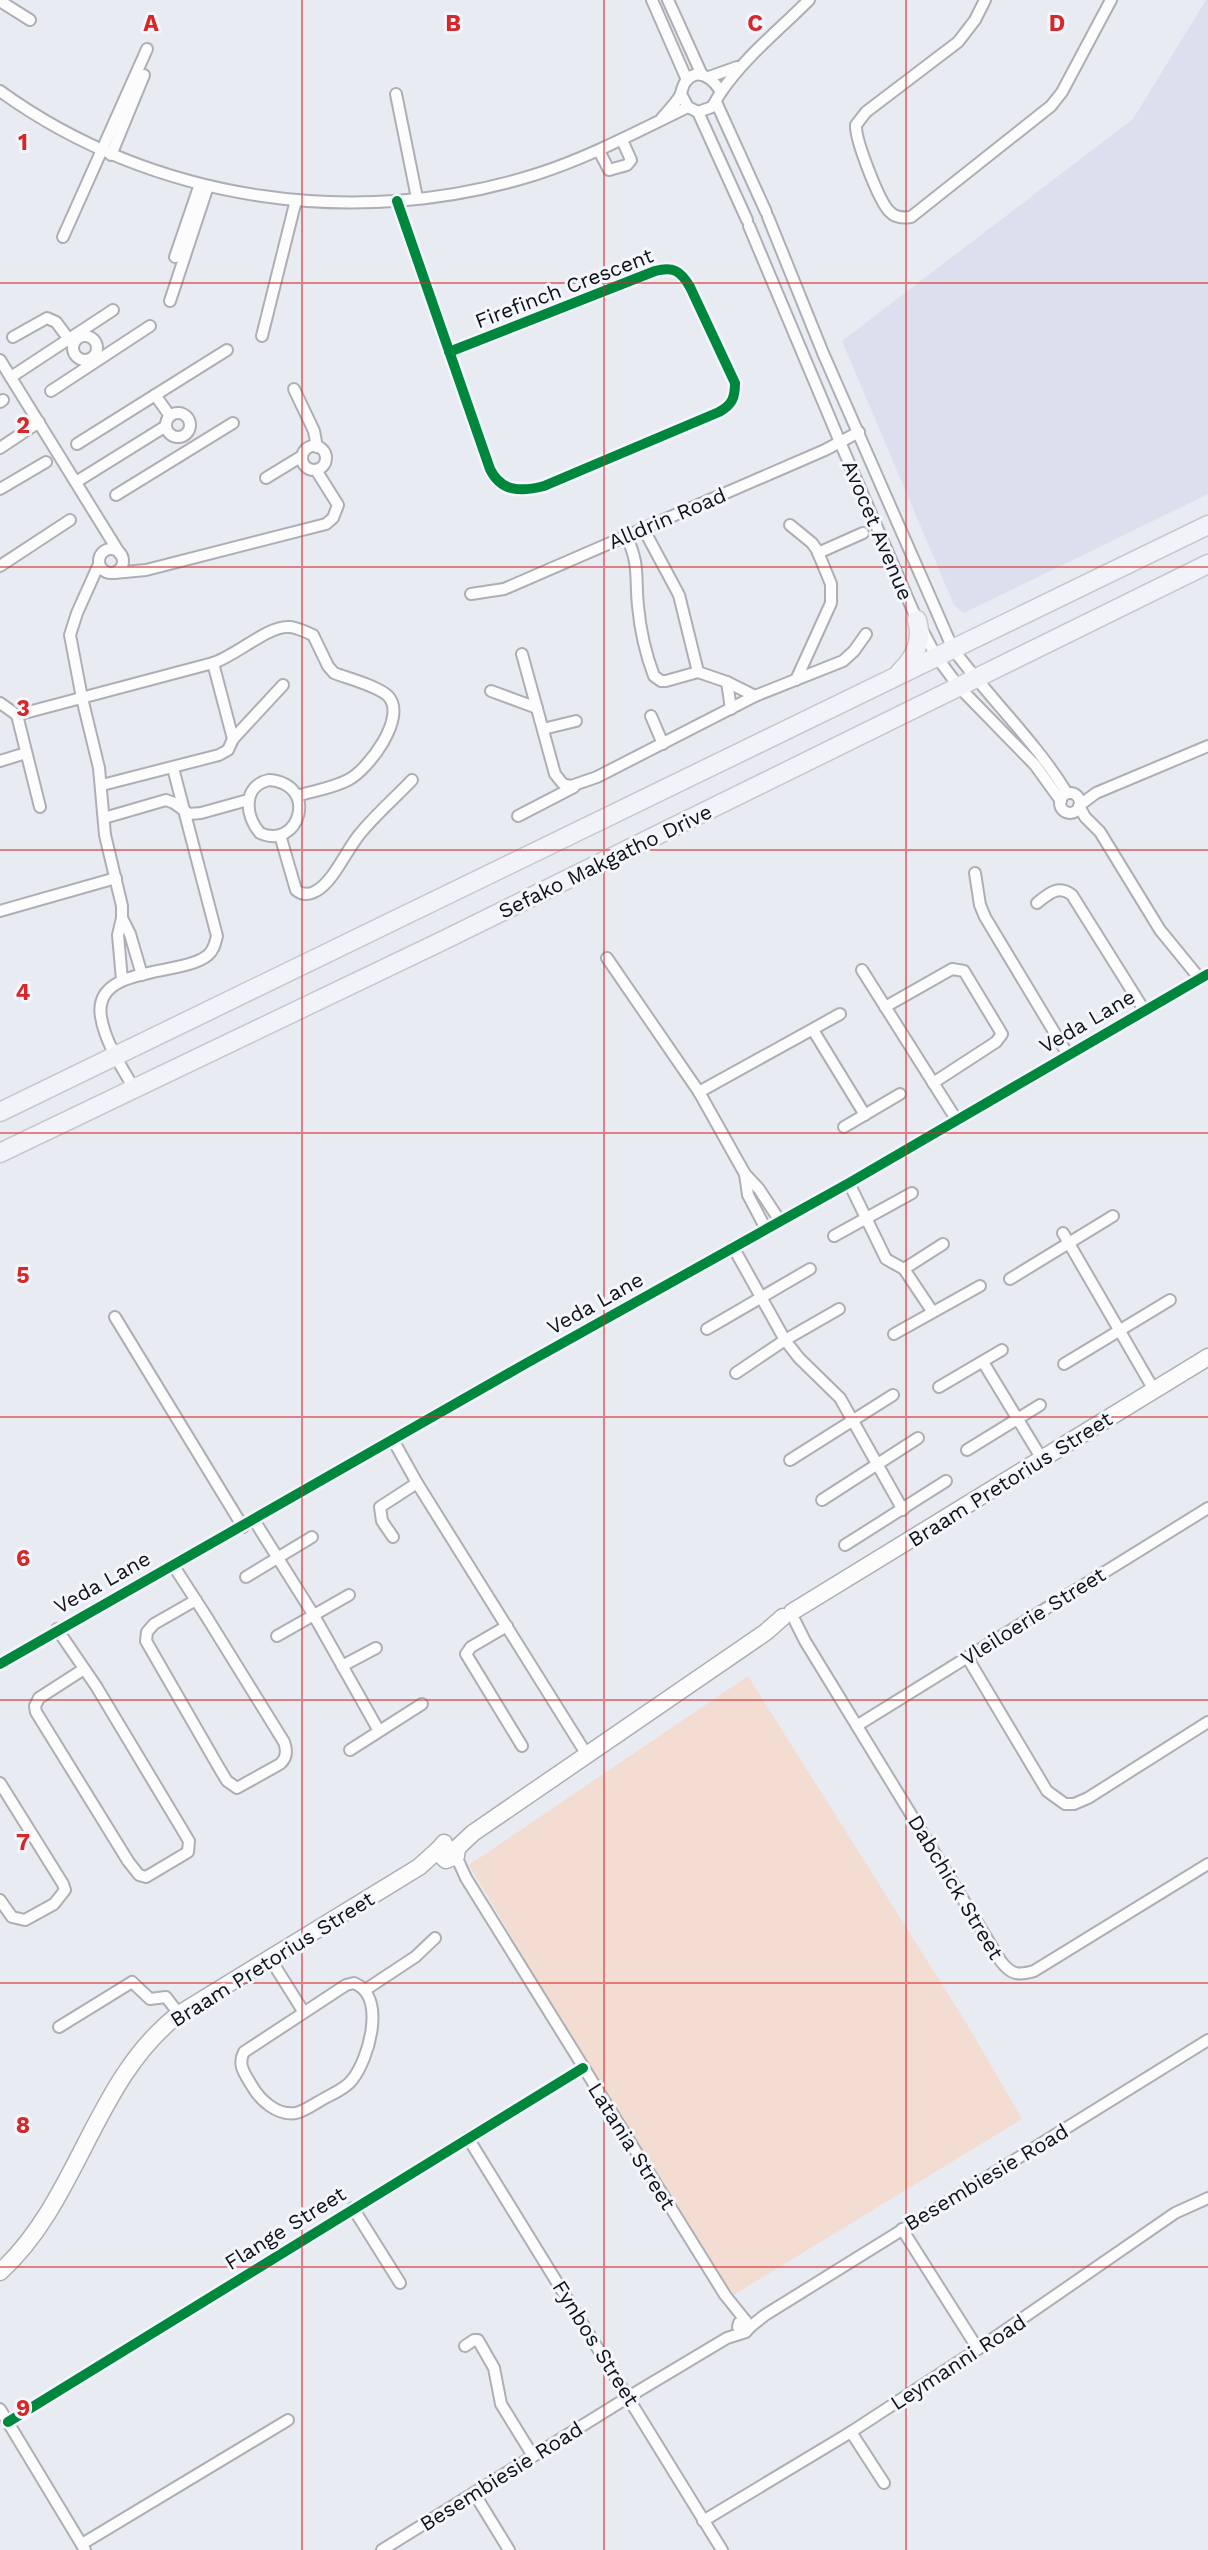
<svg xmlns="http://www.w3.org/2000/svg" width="1208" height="2550" font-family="'Work Sans',sans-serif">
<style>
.built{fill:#dcdfee}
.green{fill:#f3ddd2}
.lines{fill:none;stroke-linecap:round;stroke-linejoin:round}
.street-casing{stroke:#adafb4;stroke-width:14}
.secondary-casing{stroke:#adafb4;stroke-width:19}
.primary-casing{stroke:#c7c8cc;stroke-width:21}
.street{stroke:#fcfcfd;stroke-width:10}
.secondary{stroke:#fcfcfd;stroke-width:16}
.primary{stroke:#f2f3f8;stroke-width:18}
.cycleway-casing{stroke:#f4f6fe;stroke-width:15}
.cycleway{stroke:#00873e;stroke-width:10}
.grid{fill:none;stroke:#d62828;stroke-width:2;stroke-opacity:0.55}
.labels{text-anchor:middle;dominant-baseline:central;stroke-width:6;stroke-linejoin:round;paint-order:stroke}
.street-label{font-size:21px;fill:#111216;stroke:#f4f6fe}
.grid-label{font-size:23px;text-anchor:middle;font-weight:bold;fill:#d62828;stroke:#f4f6fe;stroke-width:6;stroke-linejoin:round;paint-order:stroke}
</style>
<rect width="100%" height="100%" fill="#e9ebf2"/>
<path class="built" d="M1206,0H1208V494L964,613L954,605L842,341L1133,119Z"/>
<path class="green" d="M748,1676L967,2024L1022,2119L727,2299L469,1865Z"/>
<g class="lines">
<g class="street-casing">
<g id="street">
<path d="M652,0L687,80"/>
<path d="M668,0L702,75"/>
<path d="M985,0L975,20L958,42L866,112L856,125C855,139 879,202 890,212C896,218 903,218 911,217L1051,106L1062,92L1111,0"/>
<path d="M0,1L30,20"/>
<path d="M709,77L737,67"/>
<path d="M0,91C153,202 358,231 537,174C590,157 638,131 688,107"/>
<path d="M721,92C745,57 778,31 809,0"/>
<path d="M396,94L417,198"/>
<path d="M716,102L766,212"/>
<path d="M698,112L747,220"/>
<path d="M662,118C668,111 675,104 680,96C682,92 682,86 686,81C699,66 714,80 721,92L712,107L698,112L688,107L681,94"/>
<path d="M599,151L609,170L627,165L631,160L622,140"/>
<path d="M111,155L144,75"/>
<path d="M397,201L490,469C501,492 521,492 544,486L719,412C732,405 735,398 735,383L690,287C681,271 673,266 655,271L449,352"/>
<path d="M768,217L823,353L953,649C990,699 1035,741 1067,793"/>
<path d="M749,226L840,442L917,620L936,656L959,687L1035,765L1061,801"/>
<path d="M63,237L147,49"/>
<path d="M175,257L200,184"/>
<path d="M170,301L208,186"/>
<path d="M262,336L296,200"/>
<circle cx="85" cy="348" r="12"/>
<path d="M13,337L47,318L56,322L68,338"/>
<path d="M0,360L120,554"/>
<path d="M11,377L113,310"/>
<path d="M294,389L314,431L317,447"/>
<path d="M51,391L150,326"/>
<path d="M155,395L170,416"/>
<path d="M0,402L3,400"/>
<circle cx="178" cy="425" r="12"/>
<path d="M77,444L227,350"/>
<circle cx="314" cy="458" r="12"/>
<path d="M0,448L39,422"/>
<path d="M266,478L302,456"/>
<path d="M76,482L166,426"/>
<path d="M0,489L46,462"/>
<path d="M116,495L233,423"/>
<path d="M790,525L812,543L817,550L831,584V603L796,680"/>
<path d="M643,528L679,595L698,672"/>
<path d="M626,536C640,563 635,578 638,606C640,628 646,655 654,676L661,681H666L698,672L727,682L755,696"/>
<circle cx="111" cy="561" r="12"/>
<path d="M818,553L863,533"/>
<path d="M99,564L77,613L70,635L82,698L99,768L105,835L122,906V918L118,935L122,980"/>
<path d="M0,566L70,520"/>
<path d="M114,573L146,570L326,524L333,518L338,505L316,470"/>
<path d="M471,594L504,589L825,450L859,432"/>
<path d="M522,654L555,774L563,784L571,786L597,777L755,696L843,661L854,651L866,634"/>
<path d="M213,663C235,656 267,627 287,627C296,626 305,632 313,635L328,666L334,673C347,678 378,686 388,696C408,717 368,770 348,780C333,788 313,791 297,796"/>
<path d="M727,682L731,709"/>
<path d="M491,691L537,708"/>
<path d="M0,703L17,715L213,663L233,739"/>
<path d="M17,715L40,807"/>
<path d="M651,716L663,744"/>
<path d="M543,729L576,721"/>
<path d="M0,761L26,753"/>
<path d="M269,780C320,784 299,851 260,833C245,816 242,786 269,780Z"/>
<path d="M102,785L219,755L228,750L233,739L283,685"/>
<circle cx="1070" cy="803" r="10"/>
<path d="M1080,805L1096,793L1208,746"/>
<path d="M1079,806L1085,817L1100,832L1160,930L1200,979"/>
<path d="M518,816L574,787"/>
<path d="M104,818L166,800L174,803L189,814L201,813L248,800"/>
<path d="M280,835L296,890C302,895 309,895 316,891C333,882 346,851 359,835C375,815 394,799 412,780"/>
<path d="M975,873L980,905L985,917L1068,1055"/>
<path d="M1037,903C1048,894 1059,884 1072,895L1144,1010"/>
<path d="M0,911L116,878"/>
<path d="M122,918L130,934L142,975"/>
<path d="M607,958L699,1092L745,1174L759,1189L780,1221"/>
<path d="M862,970L956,1119"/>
<path d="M885,1007L952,969L964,971L1002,1034L996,1042L933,1083"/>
<path d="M813,1030L865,1115"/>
<path d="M135,1090C122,1068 105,1042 101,1017C92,964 183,977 208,955C214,950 215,943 217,936L173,768"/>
<path d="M699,1092L840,1014"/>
<path d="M844,1127L900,1094"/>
<path d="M745,1174L748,1195L766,1229"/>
<path d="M849,1183L886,1259L904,1269L932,1311"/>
<path d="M1063,1233L1154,1390"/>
<path d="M834,1236L912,1193"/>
<path d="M733,1247L785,1340L799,1358L840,1398L903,1510"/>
<path d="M904,1269L943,1244"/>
<path d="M1010,1279L1113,1216"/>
<path d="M115,1317L243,1527"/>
<path d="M707,1329L810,1269"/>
<path d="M894,1334L980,1286"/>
<path d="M983,1362L1042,1459"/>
<path d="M1064,1364L1170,1300"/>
<path d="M736,1373L785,1340L839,1309"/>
<path d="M939,1387L1002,1350"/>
<path d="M393,1440L417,1483L587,1755"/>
<path d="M967,1450L1040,1405"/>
<path d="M790,1460L893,1395"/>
<path d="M822,1500L918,1438"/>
<path d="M254,1520L313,1614L379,1731"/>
<path d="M393,1537L382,1521L380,1507L417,1483"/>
<path d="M845,1545L946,1481"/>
<path d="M173,1565C184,1582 195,1599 206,1616L284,1742C287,1750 287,1758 280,1764L237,1788L227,1781L218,1766L146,1641L147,1632L154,1624L196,1600"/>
<path d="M246,1577L312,1537"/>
<path d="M795,1621L805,1641L1000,1960C1010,1974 1017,1976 1034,1971L1208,1864"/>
<path d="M507,1626L471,1647L466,1654L522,1746"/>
<path d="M57,1629L96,1686L189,1841L188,1852L146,1877L139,1875L128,1861L36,1712L35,1706L39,1698L84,1669"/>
<path d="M277,1636L349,1595"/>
<path d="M967,1657L1047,1791L1065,1804H1074L1088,1798L1208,1722"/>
<path d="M0,1664L525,1364L849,1183L1208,974"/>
<path d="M342,1666L376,1648"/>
<path d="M858,1725L1208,1508"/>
<path d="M350,1750L422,1704"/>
<path d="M0,1783L63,1884L65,1890L54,1904L25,1920L12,1917L0,1900"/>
<path d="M456,1856L466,1878L725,2295L745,2320"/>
<path d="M271,1960L303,2011"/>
<path d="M354,1983C387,1996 369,2059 352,2080C345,2089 334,2093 325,2098C316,2103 305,2111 296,2113C277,2116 260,2100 252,2086C245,2074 237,2065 244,2052L346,1985Z"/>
<path d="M365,1990L415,1957L435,1938"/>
<path d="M59,2027L132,1982L150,1999L166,1997L179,2014"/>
<path d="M468,2138L722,2550"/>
<path d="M353,2208L400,2283"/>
<path d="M902,2229L978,2349"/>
<path d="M750,2327L765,2315L1208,2040"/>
<path d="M465,2346L474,2340H478L494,2368L501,2404L533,2456"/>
<path d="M0,2409L85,2550"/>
<path d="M8,2422L583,2068"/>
<path d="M851,2432L884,2483"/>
<path d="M474,2493L509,2550"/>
<path d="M703,2521L851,2432L978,2349L1175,2213L1208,2198"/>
<path d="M82,2544L288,2420"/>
<path d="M382,2550L630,2396L727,2338L746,2332L750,2327L745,2320L739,2323L738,2327L743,2332"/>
</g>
</g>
<g class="secondary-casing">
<g id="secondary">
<path d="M792,1612L1208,1357"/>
<path d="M444,1843L439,1849L440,1854L446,1860L456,1856L457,1848"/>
<path d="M457,1848L473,1833L766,1632L783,1617"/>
<path d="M0,2272C79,2200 94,2079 179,2014L419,1867L439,1849"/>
</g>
</g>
<g class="primary-casing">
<g id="primary">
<path d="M900,672C915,658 923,640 917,620"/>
<path d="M0,1112L1208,525"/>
<path d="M0,1153L440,942L1208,564"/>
</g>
</g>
<use href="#street" class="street"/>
<use href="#secondary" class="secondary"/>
<use href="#primary" class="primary"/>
<g class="cycleway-casing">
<g id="cycleway">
<path d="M397,201L490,469C501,492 521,492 544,486L719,412C732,405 735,398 735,383L690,287C681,271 673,266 655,271L449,352"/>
<path d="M0,1664L525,1364L849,1183L1208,974"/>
<path d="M8,2422L583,2068"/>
</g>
</g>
<use href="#cycleway" class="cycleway"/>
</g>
<path class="grid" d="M302,0V2550M604,0V2550M906,0V2550M0,283H1208M0,567H1208M0,850H1208M0,1133H1208M0,1417H1208M0,1700H1208M0,1983H1208M0,2267H1208"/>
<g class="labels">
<g class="street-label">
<text transform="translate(564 288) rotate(-21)">Firefinch Crescent</text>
<text transform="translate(667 518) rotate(-23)">Alldrin Road</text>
<text transform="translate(878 530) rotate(67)">Avocet Avenue</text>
<text transform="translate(605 861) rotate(-26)">Sefako Makgatho Drive</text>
<text transform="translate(1087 1021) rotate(-30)">Veda Lane</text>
<text transform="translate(595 1303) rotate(-29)">Veda Lane</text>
<text transform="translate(1010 1479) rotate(-32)">Braam Pretorius Street</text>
<text transform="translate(102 1582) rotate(-29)">Veda Lane</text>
<text transform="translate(1033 1616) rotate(-32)">Vleiloerie Street</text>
<text transform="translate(956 1887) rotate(59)">Dabchick Street</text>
<text transform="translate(272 1959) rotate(-32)">Braam Pretorius Street</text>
<text transform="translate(632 2146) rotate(58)">Latania Street</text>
<text transform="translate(986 2177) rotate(-31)">Besembiesie Road</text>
<text transform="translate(285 2228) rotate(-32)">Flange Street</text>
<text transform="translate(596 2343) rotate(58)">Fynbos Street</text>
<text transform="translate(958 2362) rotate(-33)">Leymanni Road</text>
<text transform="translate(501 2476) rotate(-32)">Besembiesie Road</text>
</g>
</g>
<g class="grid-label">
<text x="151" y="31">A</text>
<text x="453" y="31">B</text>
<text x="755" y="31">C</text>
<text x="1057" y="31">D</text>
<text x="23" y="150">1</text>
<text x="23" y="433">2</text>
<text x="23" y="716">3</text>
<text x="23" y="1000">4</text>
<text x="23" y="1283">5</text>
<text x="23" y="1566">6</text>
<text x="23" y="1850">7</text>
<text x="23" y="2133">8</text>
<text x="23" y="2416">9</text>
</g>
</svg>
